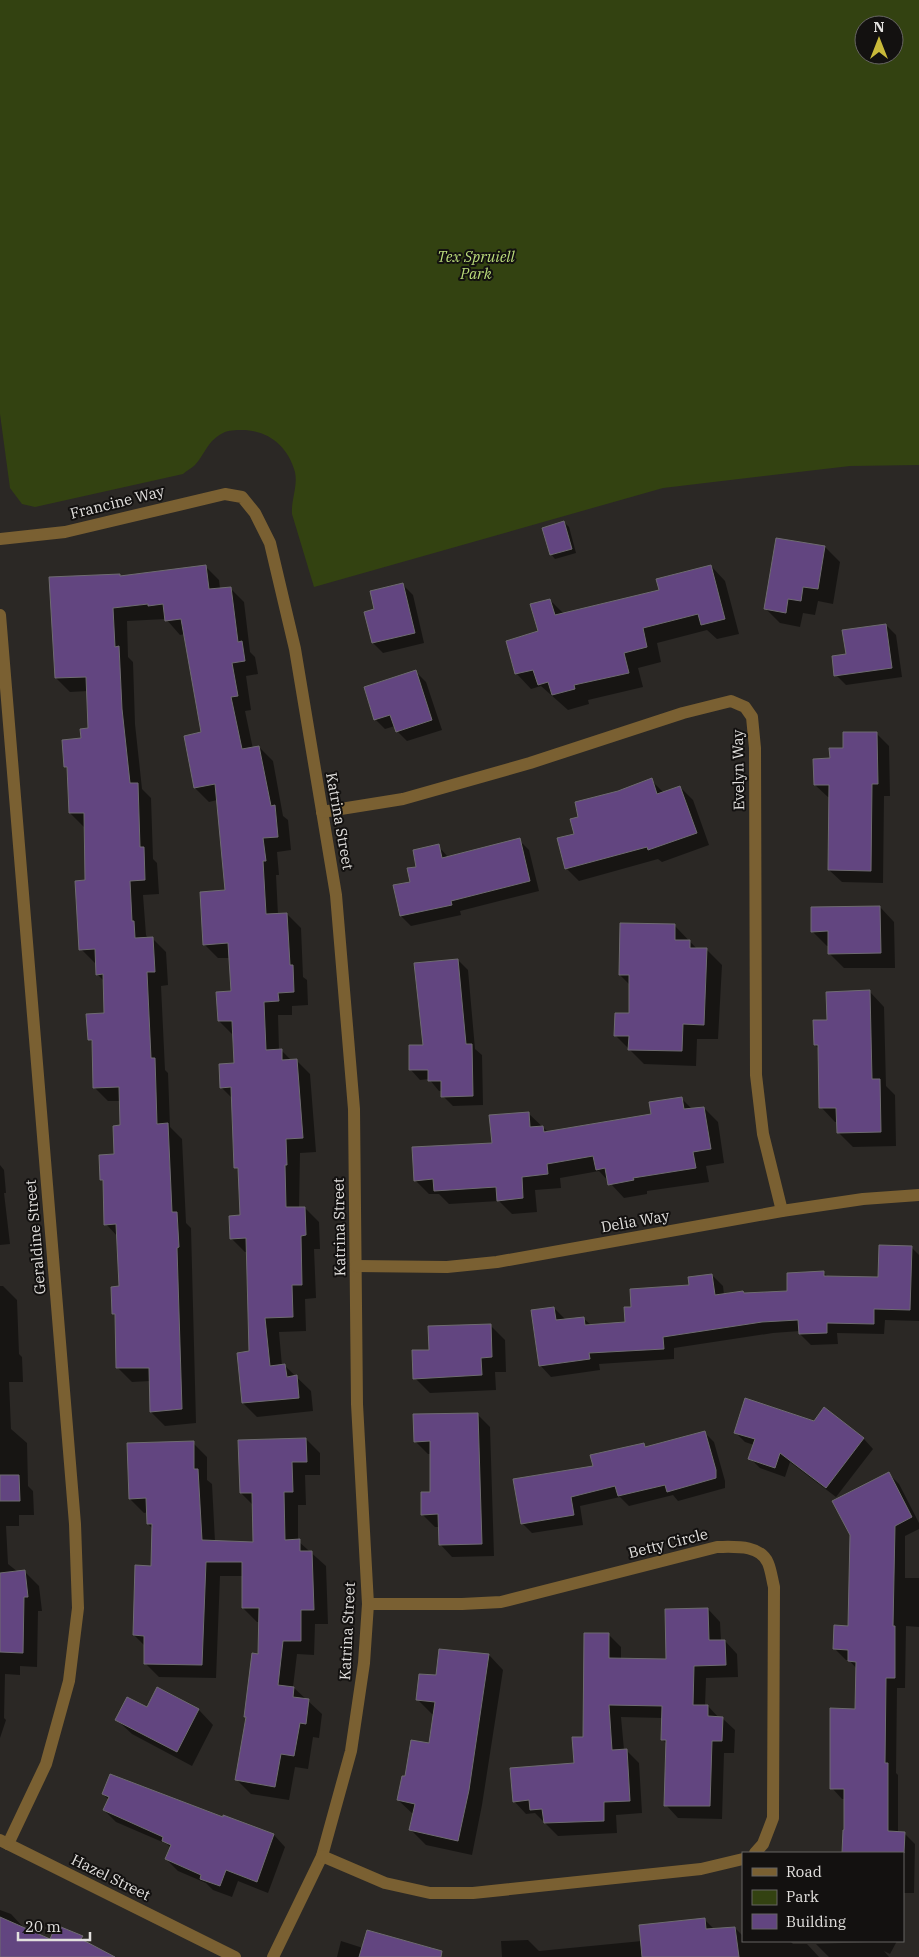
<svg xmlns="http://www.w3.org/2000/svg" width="919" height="1957" font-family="'IBM Plex Serif',serif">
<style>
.green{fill:#334211;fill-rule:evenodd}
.shadow{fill:#0007}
.building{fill:#624580;stroke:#6e6b70}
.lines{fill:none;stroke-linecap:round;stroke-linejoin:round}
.street{stroke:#7a6032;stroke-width:12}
.labels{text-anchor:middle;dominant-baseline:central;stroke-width:4;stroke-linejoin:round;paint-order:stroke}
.park-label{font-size:15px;font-style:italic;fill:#badb7a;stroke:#131110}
.street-label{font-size:15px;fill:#e2e0de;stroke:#131110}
</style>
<rect width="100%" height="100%" fill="#2b2825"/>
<path class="green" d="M0,0H919V465L850,466L663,488L314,587L292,514C291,500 298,486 295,472C288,446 268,430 242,430C236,430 228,430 223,433C207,441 206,453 195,465C192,468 186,471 183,474L35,507L22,504L10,488L0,414ZM864,25H894V55H864Z"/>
<g class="shadow">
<path d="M564,522L569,527L576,553L555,559L551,554Z"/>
<path d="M825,547L840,562L833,604L818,601L815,615L803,613L800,627L780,623L765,608Z"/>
<path d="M205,566L219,580L220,589L230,588L244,602L250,652L255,657L258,674L246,676L251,710L245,711L253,749L259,747L273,761L283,816L288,820L291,850L277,852L279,875H276L278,915L287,914L301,928L303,977L307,980L308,1005L292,1006V1015H278L279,1050H281L291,1060H296L310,1074L316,1152L300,1153L299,1208H305L319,1222L320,1249H314L316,1298L305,1299L306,1331L279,1332L282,1366H285L311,1391L313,1411L257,1417L243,1403L251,1353L248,1252H245L231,1238L241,1216L239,1171L236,1167L233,1099L221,1087L236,1065L233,1035L219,1021L232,992L230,958H218L204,944L227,892L217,800L209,802L195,788L202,733L185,634L180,635L166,619L127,621L128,657L133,662L135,724L142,789L151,798L153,859L157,863L159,894L143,895L146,935L148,939L152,938L166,952L168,985L161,986L165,1070L168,1073L170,1127L182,1139L186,1223L191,1228L196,1423L165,1426L151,1412L150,1381L132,1382L118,1368L117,1317L113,1313L121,1288L118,1237L106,1224L104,1182L101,1179L116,1155L121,1127V1101H108L94,1087L93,1043L89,1039L106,1014L105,982L97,974V963H95L81,949L86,882L84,827L70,813L69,770L65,767L89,729L88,691L70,692L56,678L119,575L121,577Z"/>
<path d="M711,566L725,581L739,634L717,639L707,630L657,643L661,662L638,668L643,687L588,700L589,704L568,710L541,686L531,689L517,674L508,642L539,632L550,600L564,614L661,591Z"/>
<path d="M403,585L413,595L424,643L383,653L373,643L375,610Z"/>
<path d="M886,625L896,635L902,677L846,685L836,675L847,655Z"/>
<path d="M416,672L426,682L442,730L407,741L397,731L395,726L385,729L375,719Z"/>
<path d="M876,733L889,746L890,796H884L883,883L842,882L829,870L830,797H828L815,785L831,759L844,749Z"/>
<path d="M651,780L664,793L680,787L693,800L709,845L662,862L658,859L579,881L566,868L580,818L619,792Z"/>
<path d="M519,840L529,850L539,891L460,911L461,915L411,926L401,916L411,883L438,846L449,858Z"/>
<path d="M880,907L894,922L895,968H844L830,954L829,946H827L812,931Z"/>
<path d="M674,925L698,950H707L722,965L718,1039H697L696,1066L644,1064L615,1035L630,1014V985L620,975Z"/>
<path d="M458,960L468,970L475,1049L482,1055L483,1105L453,1106L443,1096V1091H439L429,1079L420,1080L411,1070L424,1046Z"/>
<path d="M870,992L884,1007L886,1086L895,1095L896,1146L853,1147L838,1132V1122H835L821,1107L819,1049L815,1045L828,1021Z"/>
<path d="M681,1098L693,1110L704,1108L718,1122L724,1163L706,1166L709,1182L647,1191V1194L624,1198L599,1171L560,1178L561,1188L535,1190L537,1212L512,1214L499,1201L449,1204L439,1194H429L415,1180L493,1144L528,1113L548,1132L652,1115Z"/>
<path d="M0,1165L4,1170L6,1193H4L10,1244L0,1245Z"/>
<path d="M911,1247L919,1255V1321L885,1320L884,1334L837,1333L838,1344L811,1345L800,1334V1331L773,1333L674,1348V1359L599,1364L600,1370L551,1377L540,1365L554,1308L565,1319L583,1318L591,1325L626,1323L632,1308L690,1286L712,1275L723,1286L724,1295L789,1292L824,1273L828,1277L879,1278Z"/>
<path d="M0,1286H3L17,1300L19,1354L22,1357L23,1382H9L11,1429L27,1443L28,1486L33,1491L34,1515H19V1526H6L8,1564L18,1572H25L39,1586L42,1611H38L37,1667L20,1666V1675L5,1674L4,1718L6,1720L0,1738Z"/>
<path d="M490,1325L505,1340L506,1372H495L496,1390L430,1393L415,1378L430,1351Z"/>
<path d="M824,1409L864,1439L873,1449L836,1497L790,1462L785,1477L760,1468L750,1458L754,1445L745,1442L735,1432L814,1422Z"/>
<path d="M477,1414L490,1427L494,1556L452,1557L440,1544L439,1527H435L422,1514L431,1493V1454H428L415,1441Z"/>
<path d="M704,1432L714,1442L725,1481V1488L678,1501L673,1495L629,1506L620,1497L580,1506L583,1525L532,1533L522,1523L643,1444L647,1448Z"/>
<path d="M306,1439L320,1453V1475H305L306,1505H298V1541L326,1566L328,1624H315L314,1655L297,1654L293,1687L322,1714L319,1738L313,1737L308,1769L295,1767L289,1800L251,1794L237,1780L259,1655L260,1622H257L243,1608V1576H220L216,1678L159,1677L145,1663V1646L134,1635L152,1567L153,1529L148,1524V1512L144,1513L130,1499L193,1443L207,1457V1480L212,1484L215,1542L254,1543L253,1505L241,1493Z"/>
<path d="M889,1474L899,1484L919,1523V1529L905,1536V1578H919V1627L906,1626L905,1688H897L896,1773L898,1775V1833H904L915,1844L914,1893H903V1853H844L845,1799H842L832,1788L856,1710L857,1669L849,1660H846L835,1649L850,1627Z"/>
<path d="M708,1609L720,1622L721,1641H725L737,1654L738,1677L706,1678L705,1706H708L719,1718H722L735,1730L734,1753H724L722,1819L678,1818L666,1805L667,1744L662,1739L663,1718L621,1717L624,1750H626L639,1763L642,1813L616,1815L617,1833L558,1836L535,1813L526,1814L514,1801L575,1764L584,1738L608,1634L621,1647V1659L668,1660Z"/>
<path d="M489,1655L503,1670L482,1805L472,1855L426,1845L411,1830L414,1815L398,1800L406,1778L430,1745L435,1715L432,1714L417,1699L437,1677Z"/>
<path d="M158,1689L199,1710L213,1725L192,1766L132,1734L117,1720L148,1709Z"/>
<path d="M103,1794L274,1835L285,1847L268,1893L238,1881L232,1897L213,1890L206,1883L178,1871L166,1859L171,1848L167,1844L116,1822L104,1810L109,1800Z"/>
<path d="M0,1910L11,1914L23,1927V1928L51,1940L82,1937L90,1945L112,1957H0Z"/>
<path d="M704,1919L715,1930L735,1928L743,1936V1941H790L793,1944H807L819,1957H502L501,1941L528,1940L539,1951L642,1941Z"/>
<path d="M367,1931L433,1948L442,1957H337L341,1941L363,1948Z"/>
<path d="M866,1941H897L890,1954L884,1951L889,1957H829L816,1944L868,1942Z"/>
</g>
<g class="building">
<path d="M564,521L572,549L550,555L542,528Z"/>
<path d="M776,538L825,546L818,589L803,587L801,601L788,599L786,613L764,609Z"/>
<path d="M206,565L209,589L231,587L238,642L242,641L245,661L232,663L238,696L231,697L242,749L259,746L271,806L275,805L278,837L263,838L266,861H263L266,914L287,913L290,965H293L294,992L278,993L279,1001L264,1002L266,1050L282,1049V1060L297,1059L303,1138L286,1139L287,1165H285L286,1207H305L306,1235L301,1236L302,1285H292L293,1317L265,1318L270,1366L285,1364L287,1377L297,1375L299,1398L242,1403L237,1353L249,1351L246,1238L230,1239L229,1216L240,1215L238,1168H234L231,1087L220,1088L219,1064L234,1063L232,1021H218L216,992L231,991L228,943L203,945L200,892L225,890L215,784L194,788L184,736L201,732L181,619L165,621L163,604L148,606V604L113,608L115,647L119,646L122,709L130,783H138L140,847H144L145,880L130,881L132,921H134L135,938L153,937L155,972H147L151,1058H155L157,1124L168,1123L172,1212H177L179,1247L177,1248L182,1409L150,1412L149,1368H116L115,1314H112L111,1287L119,1286L116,1224L104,1225L103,1180H100L99,1155L114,1154L113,1126L120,1125L119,1087L93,1088L92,1040H88L86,1014L104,1013L103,974L96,975L95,949L79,950L75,881L85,880L84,813H69L67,767H64L62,740L81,738L80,729L88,728L86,677L55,678L49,577L120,574V576Z"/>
<path d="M711,565L725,619L701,625L698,614L643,628L647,647L624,653L629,673L574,685L575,689L552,695L548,682L538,685L533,670L515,674L506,641L538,631L530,604L550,599L555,615L659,590L656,579Z"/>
<path d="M403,583L415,633L372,643L364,612L374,609L370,591Z"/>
<path d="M886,624L892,668L834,676L832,656L846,654L842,630Z"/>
<path d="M416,670L432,720L396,732L390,715L374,720L364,687Z"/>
<path d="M843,732H877L878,784H872L871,871L828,870L829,785H814L813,759L830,758L829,748H843Z"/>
<path d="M652,778L657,794L680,786L697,833L648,850L647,847L565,869L557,838L574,834L570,819L578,817L575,802L618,791Z"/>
<path d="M520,838L530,881L451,901L452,905L400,916L393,885L410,882L407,868L416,867L413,850L439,844L442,858Z"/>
<path d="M880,906L881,953L828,954V931L811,932V907Z"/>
<path d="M620,923L675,924V940H690V948H707L704,1025L683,1024L682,1051L628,1050L629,1036H614L615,1013H629V975H619Z"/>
<path d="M458,959L466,1044H472L473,1096L441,1097V1081H428V1070H409V1045H423L414,963Z"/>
<path d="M870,990L872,1079H880L881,1132L837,1133L836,1108H819L818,1045H814L813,1020H827L826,992Z"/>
<path d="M682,1097L684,1109L704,1107L711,1149L693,1152L696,1168L633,1178L634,1180L608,1185L605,1168L596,1170L593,1156L547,1164L548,1174L522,1177L523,1198L497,1201L496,1187L434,1191L433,1179L414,1181L412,1147L492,1143L489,1115L529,1112L530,1127L543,1126L544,1132L651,1114L649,1102Z"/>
<path d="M879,1245L912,1246L910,1310L874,1309V1324L827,1323V1333L799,1334L798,1320L762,1322L663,1337L664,1349L589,1353L590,1359L539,1366L531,1310L554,1307L556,1320L584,1317L585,1325L625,1322L624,1307H631L630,1289L689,1285L688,1277L712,1274L715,1295L743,1291L744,1293L787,1291V1273L824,1271V1276L878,1277Z"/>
<path d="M491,1324L492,1357L481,1358L482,1375L413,1379L412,1350H429L428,1326Z"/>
<path d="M745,1398L814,1421L824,1407L864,1438L826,1488L780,1453L775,1468L748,1459L755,1439L734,1433Z"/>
<path d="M478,1413L482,1544L439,1545L438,1514L421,1515V1492H430V1441L414,1442L413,1414Z"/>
<path d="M705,1431L716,1470V1478L667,1492L665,1485L618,1496L615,1486L571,1497L574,1515L521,1524L513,1479L593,1466L590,1455L644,1443L645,1447Z"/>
<path d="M306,1438L307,1462H292L293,1492H284L285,1540L300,1539V1551H312L314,1610H301V1641H283L278,1685L294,1687L293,1697L309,1699L306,1724L300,1723L294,1756L281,1754L275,1787L235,1780L246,1717H244L252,1653L258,1654L259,1608H242V1562H206L202,1665L144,1664V1636L133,1635L135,1565L151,1566L152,1524H147L146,1498L129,1499L127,1443L194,1441V1469H198L202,1540L253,1542L252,1493H240L238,1440Z"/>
<path d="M889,1472L912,1517L895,1526L893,1626H895V1678H886L885,1763H888V1831L905,1832L904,1853H842L843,1830H844V1789H830V1708L855,1709L856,1662L848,1661V1650L833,1649L834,1625L848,1626L850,1535L832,1501Z"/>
<path d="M0,1475H19L20,1501H0Z"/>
<path d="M25,1570L28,1597H24L23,1653L0,1652V1573Z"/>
<path d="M708,1608L709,1640H725L726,1665L694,1666L693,1705H708V1716L723,1717L722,1741H712L710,1806H664L666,1740H661L662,1706L609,1705L612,1750L627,1749L630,1801L604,1802V1821L544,1823L542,1809L530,1810L529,1800L513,1802L510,1768L574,1763L572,1737H583L584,1633H609V1658L666,1659L665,1609Z"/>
<path d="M439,1649L489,1654L469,1790L458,1841L409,1830L415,1804L397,1800L402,1776H405L411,1740L429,1743L435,1702L416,1700L419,1674L436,1675Z"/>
<path d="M157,1687L199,1709L177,1752L115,1720L127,1697L147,1707Z"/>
<path d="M110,1774L223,1817V1815L274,1834L257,1882L226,1870L220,1886L200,1879L201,1875L165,1859L171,1845L162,1841L163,1837L103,1810L109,1797L102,1794Z"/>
<path d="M0,1917L50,1939L56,1925L83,1936L81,1939L115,1957H0Z"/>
<path d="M705,1918L706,1929L735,1927L739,1957H642L639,1925Z"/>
<path d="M367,1930L442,1951L441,1957H359Z"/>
</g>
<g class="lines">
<g class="street">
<path d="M0,539L65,532L225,494L242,497L255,513L270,543L295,649L336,895L354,1109L357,1404L368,1604L364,1663L351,1751L322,1856L273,1957"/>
<path d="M0,615L75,1524L78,1608L69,1681L46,1764L8,1844"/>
<path d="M322,812L403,799L530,763L683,713L731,701L745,707L752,717L755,748L756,1075L763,1134L782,1211"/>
<path d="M356,1266L447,1267L497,1262L782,1211L863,1199L919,1195"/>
<path d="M368,1604H462L501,1602L717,1547C733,1547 760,1544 768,1563C771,1570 772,1579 774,1587L773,1818L763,1844L755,1853"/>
<path d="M0,1840L235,1957"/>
<path d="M322,1856L385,1883L430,1893H473L701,1869L743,1859"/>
</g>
</g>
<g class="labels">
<g class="park-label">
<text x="476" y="256">Tex Spruiell<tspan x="476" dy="17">Park</tspan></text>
</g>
<g class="street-label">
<text transform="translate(117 502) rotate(-14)">Francine Way</text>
<text transform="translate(738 770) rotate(-91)">Evelyn Way</text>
<text transform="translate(340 821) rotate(80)">Katrina Street</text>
<text transform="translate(635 1221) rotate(-10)">Delia Way</text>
<text transform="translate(339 1227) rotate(-91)">Katrina Street</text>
<text transform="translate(35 1237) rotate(-95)">Geraldine Street</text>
<text transform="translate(668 1543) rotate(-14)">Betty Circle</text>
<text transform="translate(347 1631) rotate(-87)">Katrina Street</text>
<text transform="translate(111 1877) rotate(26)">Hazel Street</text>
</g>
</g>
<rect x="742" y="1852" width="162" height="90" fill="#131110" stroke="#666462"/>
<rect x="752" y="1868" width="25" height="8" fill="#7a6032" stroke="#666462"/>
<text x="786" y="1877" font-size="15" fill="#e2e0de">Road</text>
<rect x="752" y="1890" width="25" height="15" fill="#334211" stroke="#666462"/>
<text x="786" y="1902" font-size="15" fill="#e2e0de">Park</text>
<rect x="752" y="1914" width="25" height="15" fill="#624580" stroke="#666462"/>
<text x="786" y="1927" font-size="15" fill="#e2e0de">Building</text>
<g transform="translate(879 40)"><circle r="24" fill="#131110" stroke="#666462"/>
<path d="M0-4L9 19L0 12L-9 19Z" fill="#c9ba3a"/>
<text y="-8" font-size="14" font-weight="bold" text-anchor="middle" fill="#e2e0de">N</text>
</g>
<path d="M18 1932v8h72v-8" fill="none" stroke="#e2e0de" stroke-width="2.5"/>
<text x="25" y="1932" font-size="15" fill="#e2e0de" stroke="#131110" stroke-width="4" paint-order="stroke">20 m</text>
</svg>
